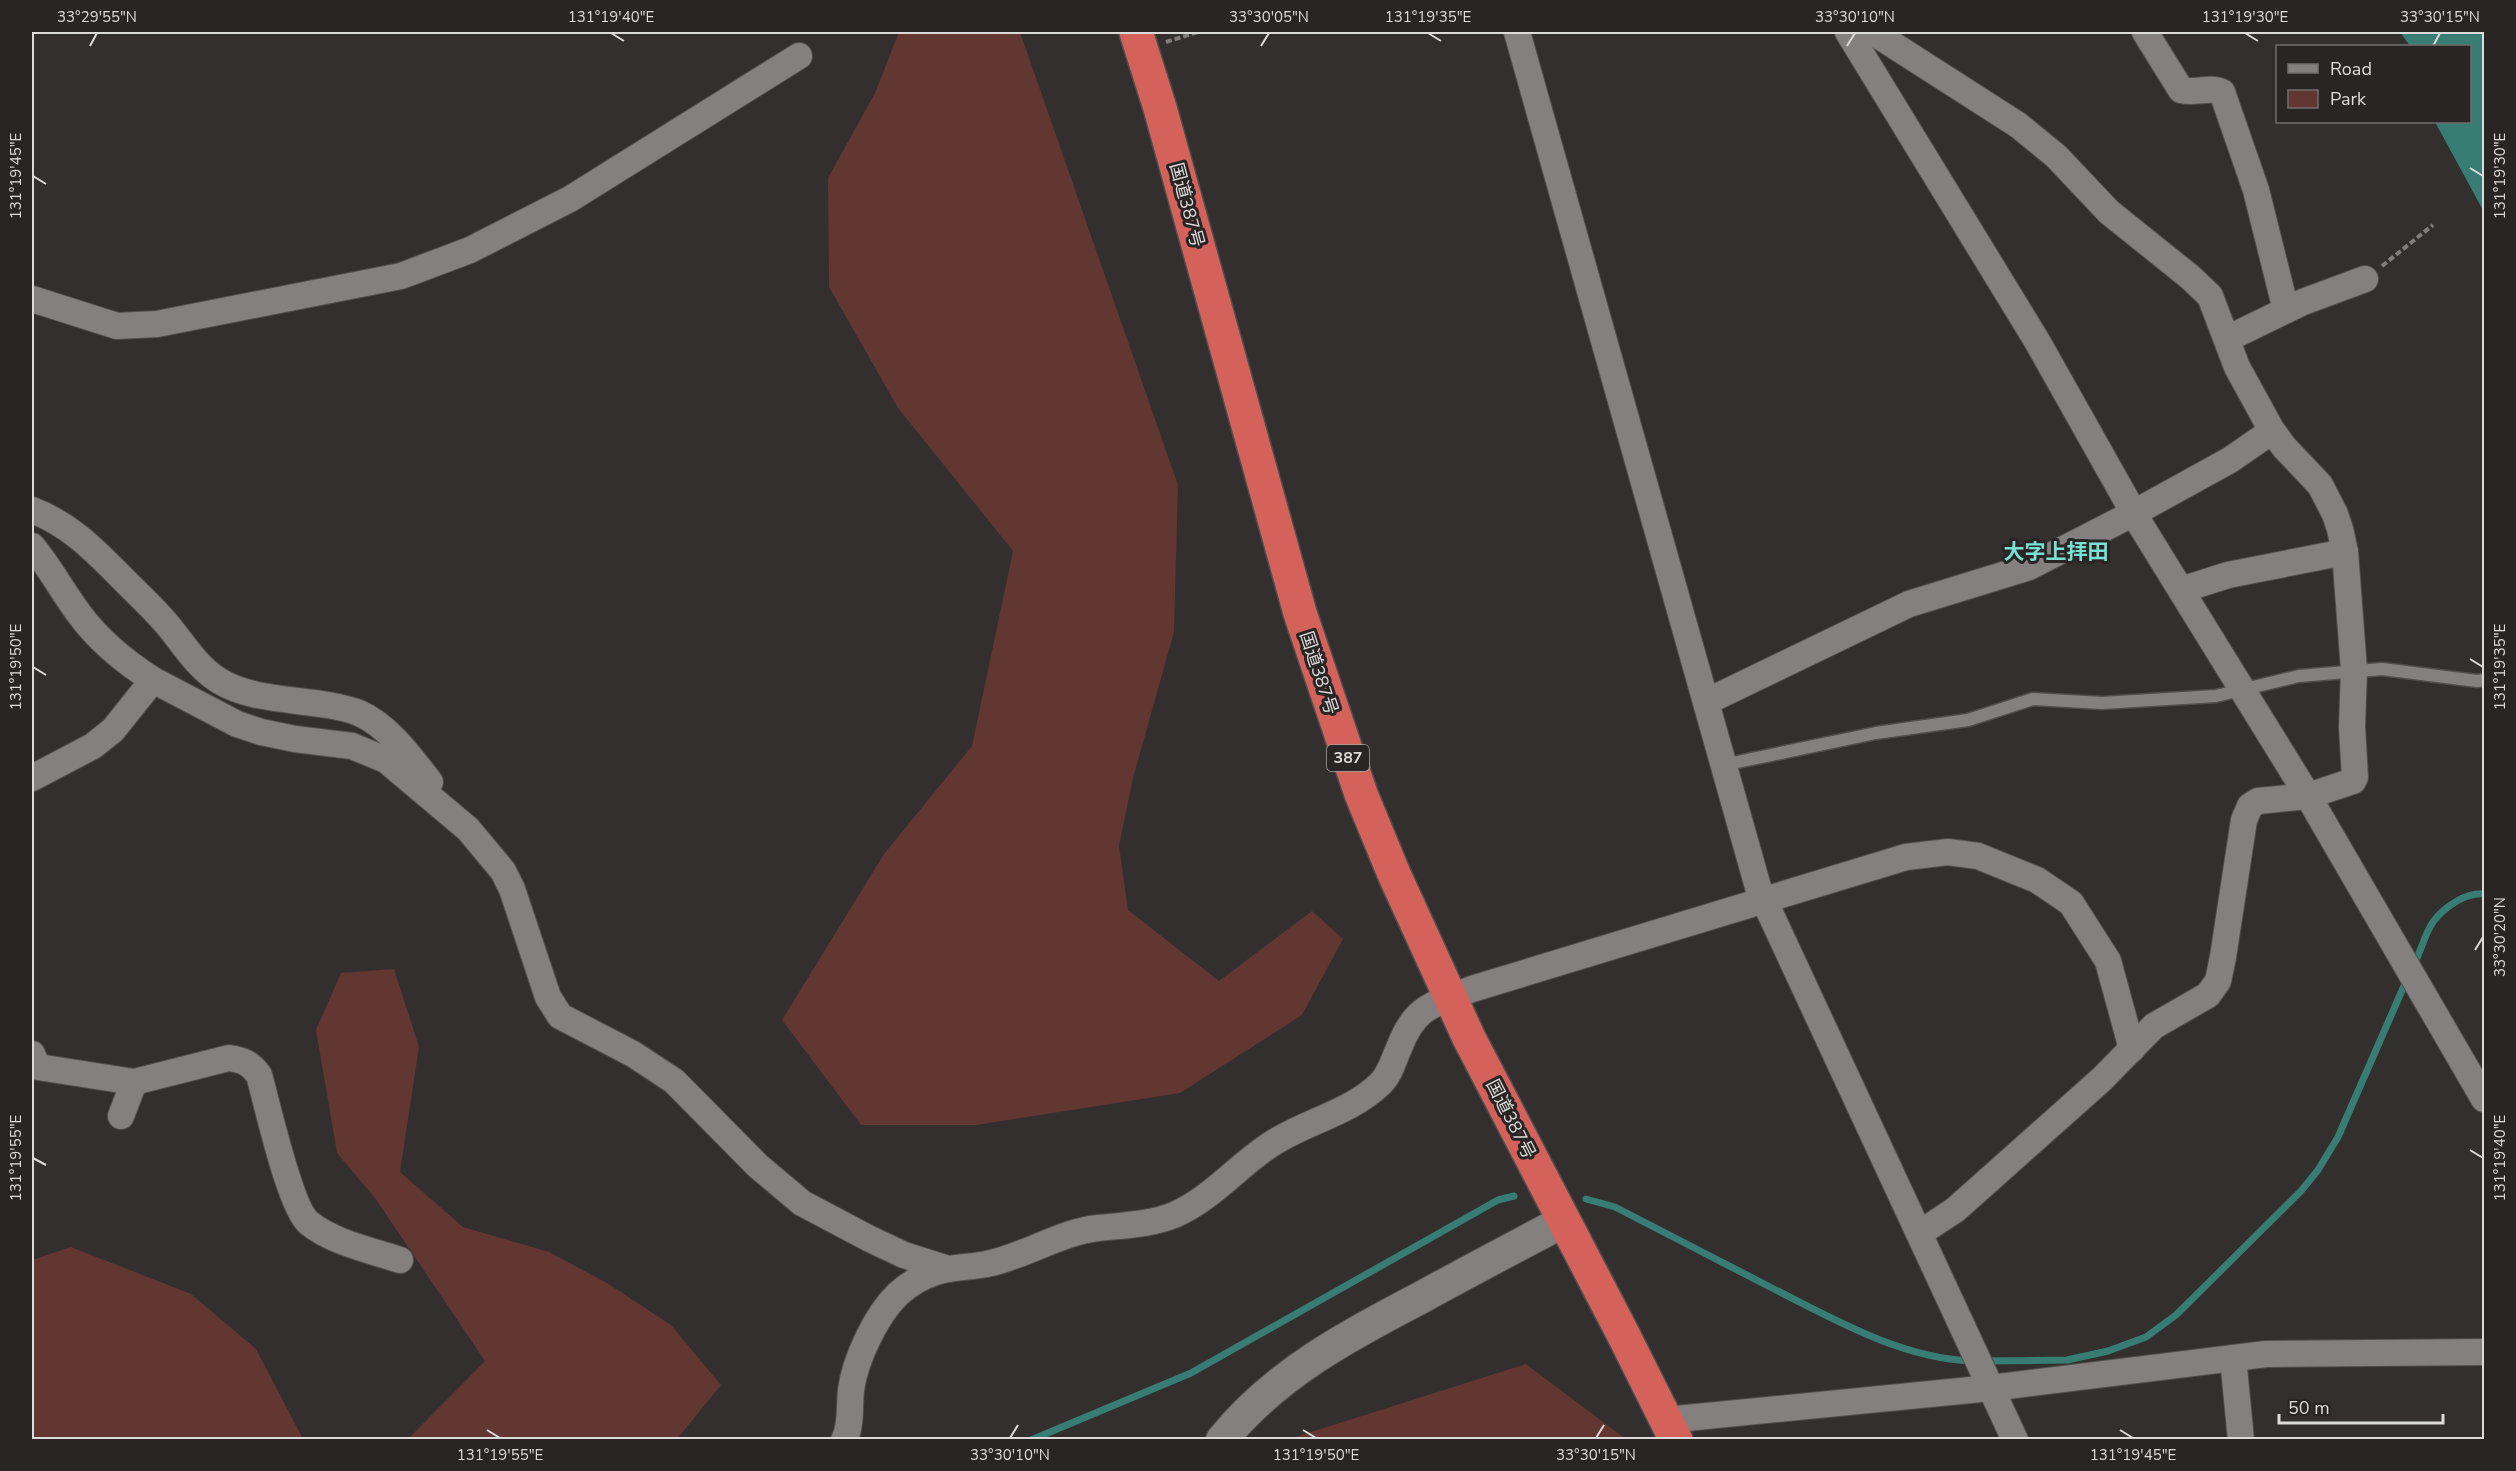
<svg xmlns="http://www.w3.org/2000/svg" width="2516" height="1471" font-family="'Nunito Sans','Noto Sans JP',sans-serif">
<style>
.green{fill:#623631}
.water{fill:#377d73}
.lines{fill:none;stroke-linecap:round;stroke-linejoin:round}
.stream{stroke:#377d73;stroke-width:7}
.service-casing{stroke:#514e4e;stroke-width:15}
.minor-casing{stroke:#514e4e;stroke-width:28}
.tertiary-casing{stroke:#514e4e;stroke-width:34}
.trunk-casing{stroke:#514e4e;stroke-width:36}
.path{stroke:#807d7c;stroke-width:4;stroke-dasharray:6 3;stroke-linecap:butt}
.service{stroke:#84807f;stroke-width:12}
.minor{stroke:#84807f;stroke-width:26}
.tertiary{stroke:#84807f;stroke-width:32}
.trunk{stroke:#d5625a;stroke-width:33}
.ticks{fill:none;stroke:#dddbda;stroke-width:2}
.labels{text-anchor:middle;dominant-baseline:central;stroke-width:6;stroke-linejoin:round;paint-order:stroke}
.shield{fill:#292525;stroke:#a7a4a4;stroke-width:1.5}
.shield-label{font-size:16px;font-weight:bold;fill:#dddbda}
.street-label{font-size:18px;fill:#dddbda;stroke:#292525}
.quarter-label{font-size:21px;font-weight:bold;fill:#79e1d2;stroke:#292525}
.neatline{fill:none;stroke:#dddbda;stroke-width:2}
.ticks-label{font-size:15px;text-anchor:middle;fill:#dddbda}
</style>
<rect width="100%" height="100%" fill="#332f2f"/>
<g class="green">
<path d="M899,32H1020L1178,485L1174,632L1133,778L1119,846L1128,910L1219,981L1312,911L1343,939L1302,1015L1180,1093L976,1125H861L782,1020L884,854L972,746L1013,551L898,408L829,287L828,178L875,93Z"/>
<path d="M394,969L419,1047L400,1172L463,1227L549,1252L607,1283L671,1325L721,1385L677,1439H408L485,1361L375,1198L337,1153L316,1030L341,973Z"/>
<path d="M71,1247L191,1294L256,1349L303,1439H32V1260Z"/>
<path d="M1526,1364L1626,1439H1289Z"/>
</g>
<path class="water" d="M2400,32H2484V212L2435,122H2470V46H2410Z"/>
<g class="lines">
<g class="stream">
<path d="M2413,967C2428,936 2425,920 2457,901C2466,896 2474,893 2484,894"/>
<path d="M1586,1199L1615,1207C1667,1234 1718,1260 1770,1287C1832,1318 1899,1358 1971,1361"/>
<path d="M1985,1361L2067,1360L2108,1351L2146,1337L2176,1315L2301,1191L2318,1170L2338,1137L2407,979"/>
<path d="M1031,1440L1191,1373L1498,1200L1514,1196"/>
</g>
<g class="service-casing">
<path id="service" d="M1723,765L1876,733L1968,720L2033,699L2102,703L2216,696L2299,676L2382,669L2477,681L2484,680"/>
</g>
<g class="minor-casing">
<g id="minor">
<path d="M1517,32L1758,887L2015,1440"/>
<path d="M1848,32L2037,341L2140,524L2308,796L2484,1099"/>
<path d="M1873,32L2018,125L2056,156L2109,212L2190,277L2210,296L2237,367L2271,429L2284,447L2320,485L2335,514L2340,529L2345,552L2354,670L2352,727L2355,777L2353,781L2308,796L2258,801L2250,806L2244,820L2223,957L2218,981L2208,995L2154,1026L2102,1079L2010,1161L1955,1210L1920,1233"/>
<path d="M2145,32L2181,90C2195,94 2209,86 2222,92L2256,190L2286,310"/>
<path d="M32,299L117,326L157,324L401,276L470,250L570,199L799,56"/>
<path d="M2227,339L2303,302L2365,279"/>
<path d="M32,510C72,525 98,554 128,584C141,597 154,609 166,623C183,643 195,665 218,680C257,705 318,697 359,713C389,726 411,758 430,782"/>
<path d="M32,546C50,567 63,593 80,615C100,642 125,662 153,680"/>
<path d="M2181,590L2228,575L2345,552"/>
<path d="M1706,702L1909,604L2029,567L2134,513L2230,460L2272,431"/>
<path d="M32,778L93,746L113,730L153,680L237,724L261,732L295,739L352,746L386,760L468,829L503,871L512,889L548,997L560,1016L633,1054L674,1081L758,1166L802,1203L870,1239L904,1255L948,1269"/>
<path d="M32,1054L38,1067L134,1082L229,1058C243,1060 250,1063 259,1075C267,1103 290,1208 309,1223C334,1243 370,1250 400,1260"/>
<path d="M121,1116L134,1082"/>
<path d="M2233,1358L2241,1440"/>
<path d="M1666,1420L1991,1388L2266,1354L2484,1352"/>
<path d="M844,1440C852,1425 849,1406 851,1390C855,1360 876,1315 898,1294C908,1285 920,1277 933,1273C951,1266 972,1268 991,1263C1027,1255 1061,1232 1098,1228C1125,1225 1149,1225 1174,1215C1212,1199 1239,1164 1273,1143C1307,1121 1350,1113 1380,1084C1390,1075 1393,1061 1399,1048C1415,1006 1432,1005 1472,989L1906,857L1948,852L1978,856L2037,880L2071,903L2108,961L2132,1049"/>
</g>
</g>
<g class="tertiary-casing">
<path id="tertiary" d="M1222,1440C1275,1374 1349,1335 1422,1297C1469,1271 1517,1246 1564,1221"/>
</g>
<g class="trunk-casing">
<path id="trunk" d="M1136,32L1160,108L1300,613L1361,794L1394,874L1469,1038L1623,1334L1676,1440"/>
</g>
<g class="path">
<path d="M1166,42L1198,32"/>
<path d="M2382,266L2433,225"/>
</g>
<use href="#service" class="service"/>
<use href="#minor" class="minor"/>
<use href="#tertiary" class="tertiary"/>
<use href="#trunk" class="trunk"/>
</g>
<path class="ticks" d="M611,33L624,41M1428,33L1441,41M2245,33L2258,41M90,46L97,33M1261,46L1269,33M1847,46L1855,33M2433,46L2440,33M2470,168L2483,176M33,176L46,184M2470,659L2483,667M33,667L46,675M2475,950L2483,937M2470,1150L2483,1158M33,1158L46,1165M487,1430L500,1438M1303,1430L1316,1438M2120,1430L2133,1438M1010,1438L1018,1425M1596,1438L1604,1425"/>
<g class="labels">
<rect class="shield" x="1327" y="745" width="42" height="26" rx="4.5"/>
<g class="shield-label">
<text x="1348" y="758">387</text>
</g>
<g class="street-label">
<text transform="translate(1187 205) rotate(75)">国道387号</text>
<text transform="translate(1319 673) rotate(72)">国道387号</text>
<text transform="translate(1511 1119) rotate(63)">国道387号</text>
</g>
<g class="quarter-label">
<text x="2056" y="552">大字上拝田</text>
</g>
</g>
<rect width="2516" height="1471" fill="none" stroke="#292525" stroke-width="66"/>
<rect x="2276" y="45" width="195" height="78" fill="#292525" stroke="#716e6d" stroke-width="1.5"/>
<rect x="2288" y="64" width="30" height="9" fill="#84807f" stroke="#716e6d" stroke-width="1.5"/>
<text x="2330" y="75" font-size="18" fill="#dddbda">Road</text>
<rect x="2288" y="90" width="30" height="18" fill="#623631" stroke="#716e6d" stroke-width="1.5"/>
<text x="2330" y="105" font-size="18" fill="#dddbda">Park</text>
<path d="M2279 1414v9h164v-9" fill="none" stroke="#dddbda" stroke-width="3"/>
<text x="2288" y="1414" font-size="18" fill="#dddbda" stroke="#292525" stroke-width="4.5" paint-order="stroke">50 m</text>
<rect x="33" y="33" width="2450" height="1405" class="neatline"/>
<g class="ticks-label">
<text x="97" y="22">33°29'55"N</text>
<text x="611" y="22">131°19'40"E</text>
<text x="1269" y="22">33°30'05"N</text>
<text x="1428" y="22">131°19'35"E</text>
<text x="1855" y="22">33°30'10"N</text>
<text x="2245" y="22">131°19'30"E</text>
<text x="2440" y="22">33°30'15"N</text>
<text transform="translate(2500 176) rotate(-90)" y="5">131°19'30"E</text>
<text transform="translate(16 176) rotate(-90)" y="5">131°19'45"E</text>
<text transform="translate(2500 667) rotate(-90)" y="5">131°19'35"E</text>
<text transform="translate(16 667) rotate(-90)" y="5">131°19'50"E</text>
<text transform="translate(2500 937) rotate(-90)" y="5">33°30'20"N</text>
<text transform="translate(2500 1158) rotate(-90)" y="5">131°19'40"E</text>
<text transform="translate(16 1158) rotate(-90)" y="5">131°19'55"E</text>
<text x="500" y="1460">131°19'55"E</text>
<text x="1010" y="1460">33°30'10"N</text>
<text x="1316" y="1460">131°19'50"E</text>
<text x="1596" y="1460">33°30'15"N</text>
<text x="2133" y="1460">131°19'45"E</text>
</g>
</svg>
